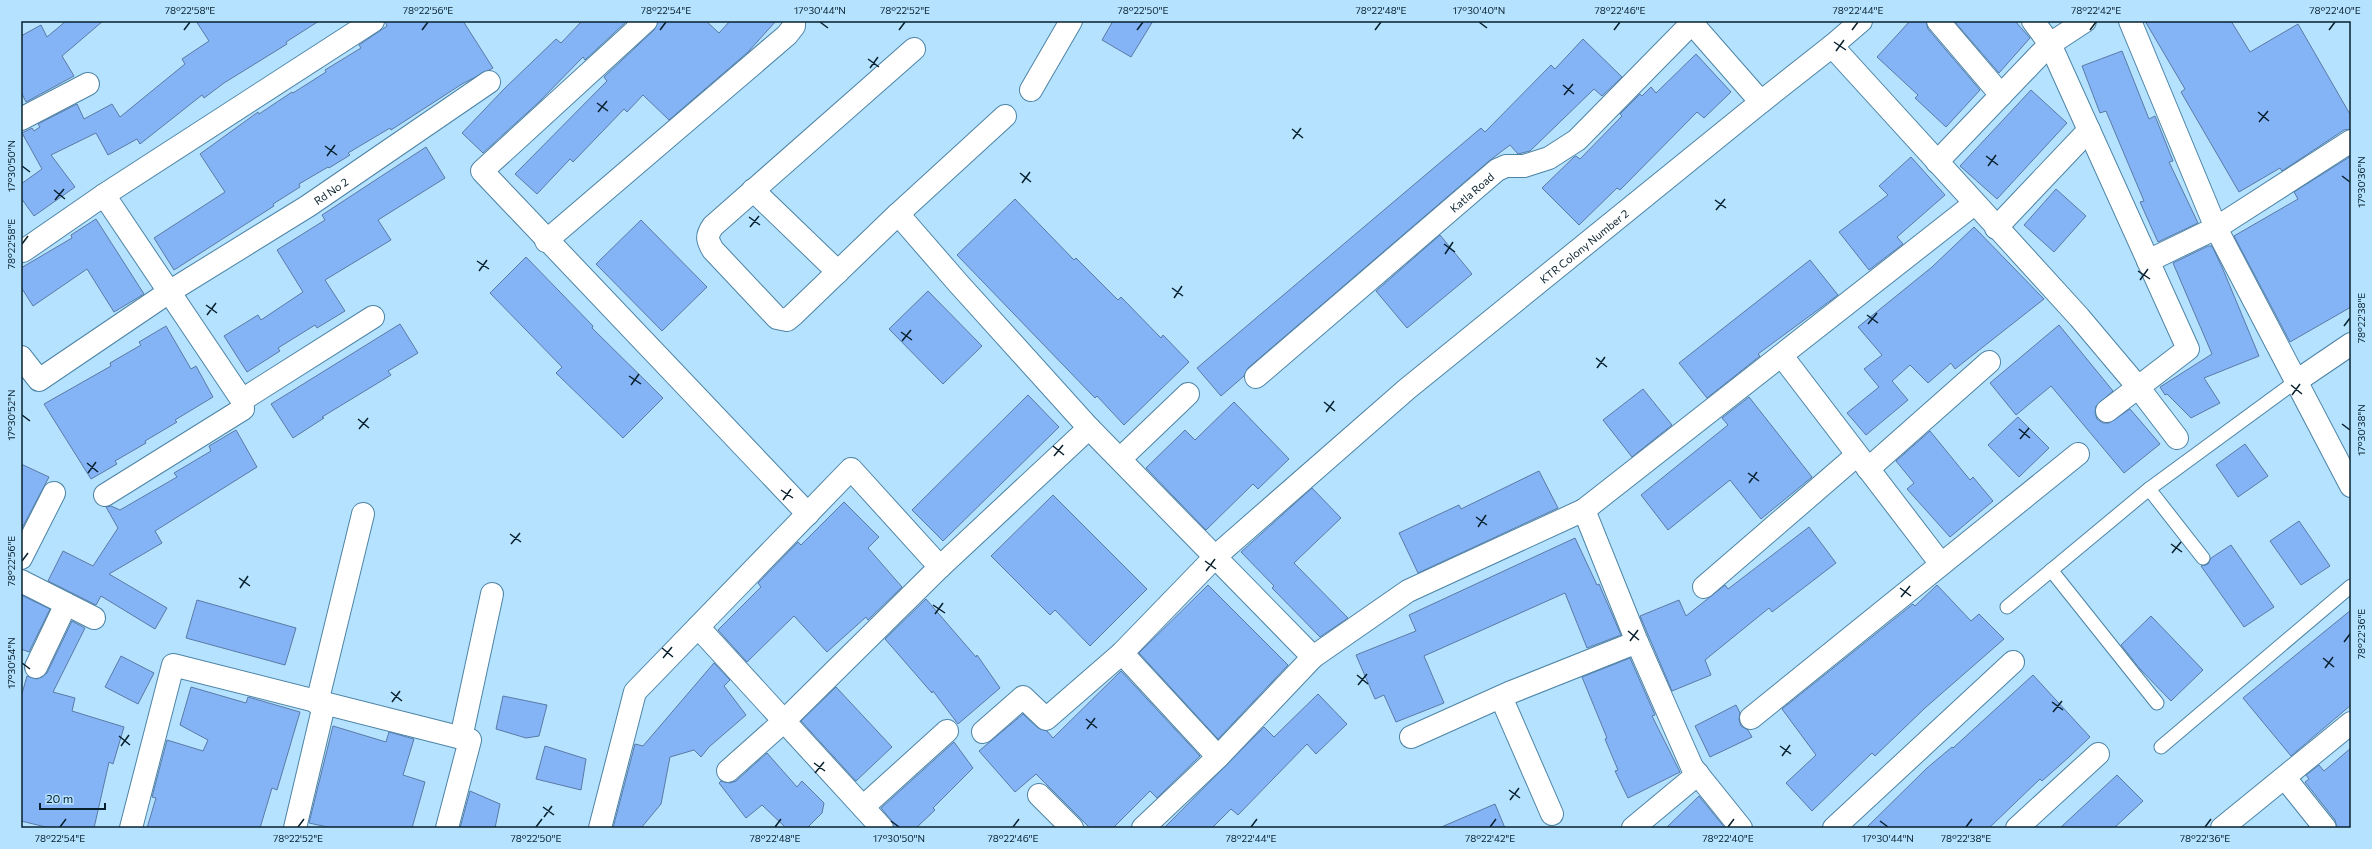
<svg xmlns="http://www.w3.org/2000/svg" width="2372" height="849" font-family="Commissioner,sans-serif">
<style>
.building{fill:#85b4f6;stroke:#5a7aa6}
.lines{fill:none;stroke-linecap:round;stroke-linejoin:round}
.lane-casing{stroke:#4d84a6;stroke-width:15}
.street-casing{stroke:#4d84a6;stroke-width:24}
.lane{stroke:#fff;stroke-width:13}
.street{stroke:#fff;stroke-width:22}
.ticks{fill:none;stroke:#09212e;stroke-width:1.5}
.labels{text-anchor:middle;dominant-baseline:central;stroke-width:3.5;stroke-linejoin:round;paint-order:stroke}
.street-label{font-size:11px;fill:#09212e;stroke:#b4e2ff}
.neatline{fill:none;stroke:#09212e;stroke-width:1.5}
.ticks-label{font-size:10px;text-anchor:middle;fill:#09212e}
</style>
<rect width="100%" height="100%" fill="#b4e2ff"/>
<g class="building">
<path d="M66,21H103L62,56L74,76L26,102L21,92V36L41,25L47,37Z"/>
<path d="M196,21H319L286,42L287,44L224,83L204,98L202,95L140,144L137,139L108,155L96,133L51,155L75,187L34,216L21,198V184L42,169L22,133L32,128L34,131L40,127L38,124L77,104L84,119L112,104L120,117L185,64L182,59L209,41Z"/>
<path d="M385,21H463L493,68L462,84L391,130L390,128L348,153L350,155L329,168L328,167L299,184L300,187L273,204L274,206L174,270L154,238L225,192L200,154L258,112L259,114L292,92L293,93L326,72L325,70L361,48L359,45L387,26Z"/>
<path d="M582,21H627L585,60L583,57L540,101L483,153L462,133L505,88L556,39L561,43Z"/>
<path d="M658,21H706L719,33L730,21H776L748,52L669,120L643,95L627,112L624,109L573,162L570,159L537,194L515,174L607,81L604,77L654,30Z"/>
<path d="M1113,21H1153L1131,57L1102,40Z"/>
<path d="M1910,21H1926L1928,29L1980,90L1946,127L1915,98L1918,95L1877,57Z"/>
<path d="M1954,21H2015L2030,38L1999,73Z"/>
<path d="M2145,21H2231L2250,52L2298,24L2351,116V129L2344,130L2282,171L2280,168L2239,192L2181,92L2185,89Z"/>
<path d="M1583,39L1622,77L1602,96L1594,89L1530,151L1518,154L1510,145L1489,161L1248,368L1244,376L1221,396L1197,368L1481,128L1485,132L1551,65L1555,69Z"/>
<path d="M2122,51L2149,119L2155,116L2173,161L2169,162L2198,223L2158,242L2140,202L2144,201L2106,111L2100,113L2082,66Z"/>
<path d="M1696,54L1731,92L1704,118L1697,112L1620,190L1617,188L1579,225L1542,188L1574,157L1576,156L1580,159L1622,116L1620,114L1640,94L1642,96L1651,87L1656,93Z"/>
<path d="M2031,90L2067,123L1997,199L1960,166Z"/>
<path d="M426,147L445,178L378,220L391,240L325,280L345,311L317,328L315,325L278,348L280,351L247,372L224,336L258,315L261,320L303,292L277,250L325,220L322,215Z"/>
<path d="M2351,156V307L2290,342L2234,236L2298,199L2294,192Z"/>
<path d="M1911,157L1945,195L1897,237L1903,244L1869,270L1839,232L1888,195L1879,186Z"/>
<path d="M2056,189L2086,216L2054,252L2024,225Z"/>
<path d="M1015,199L1074,260L1076,258L1118,300L1121,297L1161,338L1163,335L1189,362L1124,425L1097,396L1095,398L957,255Z"/>
<path d="M96,219L144,294L114,312L87,269L33,306L21,287V268L72,238L71,235Z"/>
<path d="M641,220L707,287L662,331L596,264Z"/>
<path d="M1974,227L2044,299L1955,369L1951,363L1928,383L1910,365L1892,381L1908,400L1866,435L1847,413L1879,387L1864,369L1882,355L1858,327L1932,267Z"/>
<path d="M1440,235L1472,274L1407,328L1376,291Z"/>
<path d="M2208,246H2212L2222,267L2259,356L2204,378L2220,403L2191,418L2167,394L2165,395L2160,387L2212,354L2173,263Z"/>
<path d="M526,257L593,326L592,328L663,398L623,438L556,373L562,367L490,293Z"/>
<path d="M1810,260L1838,295L1758,354L1760,356L1707,398L1679,363Z"/>
<path d="M928,291L982,346L943,384L889,329Z"/>
<path d="M400,324L418,353L388,371L391,375L322,417L324,418L293,438L271,404Z"/>
<path d="M2059,325L2113,391L2096,406L2095,413L2097,419L2103,423H2109L2130,409L2160,444L2124,473L2051,386L2016,415L1990,383Z"/>
<path d="M166,326L191,369L196,366L213,397L175,420L177,422L145,441L146,443L115,461L117,464L91,479L44,404L111,366L110,363L141,345L139,342Z"/>
<path d="M1643,389L1672,425L1632,457L1603,420Z"/>
<path d="M1028,395L1059,427L943,541L912,510Z"/>
<path d="M1749,397L1812,477L1761,519L1730,480L1668,530L1641,495L1728,425L1722,418Z"/>
<path d="M1234,402L1289,459L1258,489L1253,484L1206,530L1146,468L1185,430L1195,440Z"/>
<path d="M2018,417L2049,448L2019,477L1988,445Z"/>
<path d="M236,430L257,467L155,531L162,543L109,574L167,608L155,629L101,596L96,605L48,581L63,551L93,566L118,528L106,507L111,506L120,510L177,477L174,473L211,451L209,446Z"/>
<path d="M1930,431L1970,480L1973,477L1993,501L1950,537L1907,489L1914,483L1896,461Z"/>
<path d="M2245,444L2268,476L2238,497L2216,465Z"/>
<path d="M21,464L49,477L21,530Z"/>
<path d="M1539,471L1558,508L1418,573L1399,533L1459,505L1461,509Z"/>
<path d="M1312,488L1341,518L1294,563L1348,618L1320,637L1272,588L1274,586L1241,552Z"/>
<path d="M1053,495L1147,589L1090,646L1055,610L1050,615L991,556Z"/>
<path d="M844,502L879,537L868,548L902,587L868,620L866,617L827,652L794,616L747,662L718,630L761,587L758,583L798,542L801,545Z"/>
<path d="M2299,521L2330,566L2301,585L2270,541Z"/>
<path d="M1809,527L1836,563L1772,612L1769,608L1705,660L1711,675L1672,691L1640,616L1679,600L1686,616L1725,585L1728,589Z"/>
<path d="M1575,538L1597,585L1599,584L1621,635L1587,648L1565,593L1424,656L1444,703L1396,722L1384,695L1375,699L1356,655L1416,631L1409,615Z"/>
<path d="M2231,545L2274,607L2244,627L2201,566L2208,564L2211,558Z"/>
<path d="M1208,585L1288,665L1218,739L1139,653Z"/>
<path d="M1937,585L1971,621L1979,614L2004,639L1925,708L1875,756L1872,753L1812,811L1786,783L1816,755L1782,709L1913,604L1915,606Z"/>
<path d="M21,595L50,609L29,652L21,649Z"/>
<path d="M926,599L976,657L977,655L1000,688L958,724L933,691L932,693L885,639Z"/>
<path d="M197,600L296,628L285,665L186,638Z"/>
<path d="M2351,610V705L2291,756L2243,698Z"/>
<path d="M2151,616L2203,670L2171,701L2140,669L2121,645Z"/>
<path d="M72,621L85,628L53,692L75,698L72,711L124,727L113,764L109,762L94,828H50L21,821V697L27,676L37,679L47,673Z"/>
<path d="M121,656L154,673L138,704L105,687Z"/>
<path d="M1630,658L1655,715L1652,716L1680,772L1628,798L1615,771L1618,770L1605,739L1607,738L1582,677Z"/>
<path d="M714,663L730,680L724,686L746,715L709,747L701,757L694,750L670,757L661,804L641,828H613L635,744L643,746Z"/>
<path d="M1121,671L1200,756L1157,798L1150,791L1113,828H1090L1036,774L1015,792L979,751L1023,714L1038,728L1047,731L1053,738Z"/>
<path d="M2033,675L2090,737L2069,757L2042,781L2040,779L1989,828H1866L1927,768L1952,747L1953,748Z"/>
<path d="M191,687L246,703L248,697L300,712L277,790L272,788L260,828H147L156,798L152,797L167,740L203,751L208,740L180,725Z"/>
<path d="M836,687L892,747L856,781L801,721Z"/>
<path d="M1318,694L1347,724L1316,754L1307,744L1238,815L1231,809L1212,828H1164L1264,727L1274,737Z"/>
<path d="M503,696L547,705L539,736L526,738L496,729Z"/>
<path d="M1736,705L1740,713L1739,720L1741,726L1748,730L1752,737L1710,757L1695,726Z"/>
<path d="M333,726L386,742L389,732L414,739L403,775L425,782L412,828H332L309,823Z"/>
<path d="M954,742L973,768L933,808L935,810L916,828H894L891,820L881,808Z"/>
<path d="M545,746L586,759L581,790L536,779Z"/>
<path d="M2351,748V828H2337L2335,820L2305,782L2309,779L2306,775L2319,765L2324,771Z"/>
<path d="M767,753L797,787L802,781L824,803L822,813L807,828H786L762,805L746,818L719,783L721,781L730,783L736,781Z"/>
<path d="M2117,775L2143,801L2114,828H2060Z"/>
<path d="M470,791L500,804L495,828H460Z"/>
<path d="M1699,796L1725,828H1666Z"/>
<path d="M1495,804L1505,828H1439Z"/>
</g>
<g class="lines">
<g class="lane-casing">
<g id="lane">
<path d="M2149,489L2203,558"/>
<path d="M2051,570L2157,703"/>
<path d="M2007,607L2149,489L2295,382"/>
<path d="M2161,747L2351,586"/>
</g>
</g>
<g class="street-casing">
<g id="street">
<path d="M646,21L482,171L808,514"/>
<path d="M1690,21L1761,102L1832,46L2079,317L2138,387L2177,438"/>
<path d="M1938,21L2001,95"/>
<path d="M2033,21L2050,44L2188,349L2107,411"/>
<path d="M2130,21L2216,228L2351,486"/>
<path d="M1832,46L1861,21"/>
<path d="M914,49L713,226C706,236 707,240 713,250L777,318L787,320L793,315L898,214L1005,116"/>
<path d="M1031,90L1071,21"/>
<path d="M21,119L88,84"/>
<path d="M1937,162L2050,44L2085,21"/>
<path d="M753,190L838,272"/>
<path d="M104,195L242,400L243,409L105,495"/>
<path d="M898,214L958,283L1089,428L1313,657"/>
<path d="M1996,228L2089,130"/>
<path d="M546,241L787,35L794,26V21"/>
<path d="M23,251L104,195L373,21"/>
<path d="M2148,261L2216,228L2351,141"/>
<path d="M1782,356L1941,564"/>
<path id="s1" d="M21,357L39,380L169,292L308,206L489,82"/>
<path id="s2" d="M1256,377L1497,170L1506,166H1524L1549,158L1577,140L1692,23"/>
<path d="M2295,382L2351,344"/>
<path d="M242,400L373,317"/>
<path d="M1120,459L1188,394"/>
<path d="M1868,469L1989,362"/>
<path d="M1584,510L1637,642L1692,767L1741,828"/>
<path d="M21,558L54,493"/>
<path d="M21,581L94,618"/>
<path d="M1704,587L1857,455"/>
<path d="M698,627L882,828"/>
<path d="M1122,653L1218,757"/>
<path d="M36,667L66,604"/>
<path d="M1501,697L1552,814"/>
<path d="M317,703L363,514"/>
<path d="M1751,718L2078,454"/>
<path id="s3" d="M983,732L1023,697L1046,719L1122,653L1216,556L1407,389L1761,102"/>
<path d="M1411,737L1509,693L1637,642"/>
<path d="M461,738L492,594"/>
<path d="M728,771L783,722L940,567L1089,428"/>
<path d="M2285,778L2325,828"/>
<path d="M1039,795L1072,828"/>
<path d="M863,807L947,731"/>
<path d="M131,828L173,665L470,740L447,828"/>
<path d="M295,828L324,705"/>
<path d="M600,828L635,692L851,469L940,567"/>
<path d="M1143,828L1218,757L1313,657L1408,591L1584,510L1974,204"/>
<path d="M1633,828L1698,774"/>
<path d="M1834,828L2013,662"/>
<path d="M2017,828L2098,754"/>
<path d="M2222,828L2351,723"/>
</g>
</g>
<use href="#lane" class="lane"/>
<use href="#street" class="street"/>
</g>
<path class="ticks" d="M820,22L828,28M1479,22L1487,28M184,30L190,22M422,30L428,22M660,30L666,22M899,30L905,22M1137,30L1143,22M1375,30L1381,22M1614,30L1620,22M1852,30L1858,22M2090,30L2096,22M2329,30L2335,22M1834,42L1846,50M1836,51L1844,40M868,59L879,67M870,68L878,57M1563,85L1574,94M1564,95L1573,84M597,103L608,111M598,112L607,101M2258,112L2269,121M2259,122L2268,111M1292,129L1303,138M1293,139L1301,128M325,146L337,155M327,156L335,145M1986,156L1998,165M22,166L30,172M1988,166L1996,155M1020,173L1031,182M2342,176L2350,182M1022,183L1030,172M54,190L65,199M55,200L64,189M1715,200L1726,208M1716,210L1725,199M749,217L760,225M750,227L759,216M22,244L28,236M1444,244L1455,252M1445,254L1453,242M477,261L489,269M479,271L487,260M2138,271L2150,279M2140,280L2148,269M1172,288L1183,296M1174,298L1182,286M206,305L217,313M207,315L216,303M1867,315L1878,323M1868,324L1877,313M2344,326L2350,318M901,332L912,340M902,341L911,330M1596,358L1607,367M1597,368L1605,357M629,376L641,384M631,385L639,374M2291,385L2302,394M2292,395L2300,384M1324,402L1335,411M1326,412L1334,401M22,415L30,421M358,419L369,428M2342,424L2350,430M359,429L368,418M2019,429L2030,438M2020,439L2029,428M1053,446L1064,455M1054,456L1063,445M87,463L98,472M88,473L96,462M1748,473L1759,481M1749,483L1757,472M781,490L793,498M783,500L791,489M1476,517L1487,525M1478,527L1486,515M510,534L521,542M511,544L520,533M2171,544L2182,552M2172,553L2181,542M22,561L28,553M1205,561L1216,569M1206,571L1215,559M239,578L250,586M240,588L248,576M1900,588L1911,596M1901,597L1910,586M933,605L945,613M935,614L943,603M1628,631L1639,640M1630,641L1638,630M2344,642L2350,634M662,648L673,657M663,658L672,647M2323,658L2334,667M22,663L30,669M2325,668L2333,657M1357,675L1368,684M1358,685L1367,674M391,692L402,701M392,702L400,691M2052,702L2063,710M2053,712L2062,701M1086,719L1097,728M1087,729L1095,718M119,736L130,745M121,746L129,735M1780,746L1791,754M1782,756L1790,745M814,763L825,771M815,773L824,762M1509,790L1520,798M1510,800L1519,788M543,807L554,815M544,817L552,806M891,821L899,827M1880,821L1888,827M60,827L66,819M298,827L304,819M536,827L542,819M775,827L781,819M1013,827L1019,819M1251,827L1257,819M1490,827L1496,819M1728,827L1734,819M1966,827L1972,819M2205,827L2211,819"/>
<g class="labels">
<g class="street-label">
<text stroke="none"><textPath href="#s1" startOffset="377">Rd No 2</textPath></text>
<text stroke="none"><textPath href="#s2" startOffset="284">Katla Road</textPath></text>
<text stroke="none"><textPath href="#s3" startOffset="802">KTR Colony Number 2</textPath></text>
</g>
</g>
<rect width="2372" height="849" fill="none" stroke="#b4e2ff" stroke-width="44"/>
<path d="M40 803v6h65v-6" fill="none" stroke="#09212e" stroke-width="2"/>
<text x="46" y="803" font-size="12" fill="#09212e" stroke="#b4e2ff" stroke-width="3" paint-order="stroke">20 m</text>
<rect x="22" y="22" width="2328" height="805" class="neatline"/>
<g class="ticks-label">
<text x="190" y="14">78°22'58"E</text>
<text x="428" y="14">78°22'56"E</text>
<text x="666" y="14">78°22'54"E</text>
<text x="820" y="14">17°30'44"N</text>
<text x="905" y="14">78°22'52"E</text>
<text x="1143" y="14">78°22'50"E</text>
<text x="1381" y="14">78°22'48"E</text>
<text x="1479" y="14">17°30'40"N</text>
<text x="1620" y="14">78°22'46"E</text>
<text x="1858" y="14">78°22'44"E</text>
<text x="2096" y="14">78°22'42"E</text>
<text x="2335" y="14">78°22'40"E</text>
<text transform="translate(11 166) rotate(-90)" y="4">17°30'50"N</text>
<text transform="translate(2361 182) rotate(-90)" y="4">17°30'36"N</text>
<text transform="translate(11 244) rotate(-90)" y="4">78°22'58"E</text>
<text transform="translate(2361 318) rotate(-90)" y="4">78°22'38"E</text>
<text transform="translate(11 415) rotate(-90)" y="4">17°30'52"N</text>
<text transform="translate(2361 430) rotate(-90)" y="4">17°30'38"N</text>
<text transform="translate(11 561) rotate(-90)" y="4">78°22'56"E</text>
<text transform="translate(2361 634) rotate(-90)" y="4">78°22'36"E</text>
<text transform="translate(11 663) rotate(-90)" y="4">17°30'54"N</text>
<text x="60" y="842">78°22'54"E</text>
<text x="298" y="842">78°22'52"E</text>
<text x="536" y="842">78°22'50"E</text>
<text x="775" y="842">78°22'48"E</text>
<text x="899" y="842">17°30'50"N</text>
<text x="1013" y="842">78°22'46"E</text>
<text x="1251" y="842">78°22'44"E</text>
<text x="1490" y="842">78°22'42"E</text>
<text x="1728" y="842">78°22'40"E</text>
<text x="1888" y="842">17°30'44"N</text>
<text x="1966" y="842">78°22'38"E</text>
<text x="2205" y="842">78°22'36"E</text>
</g>
</svg>
